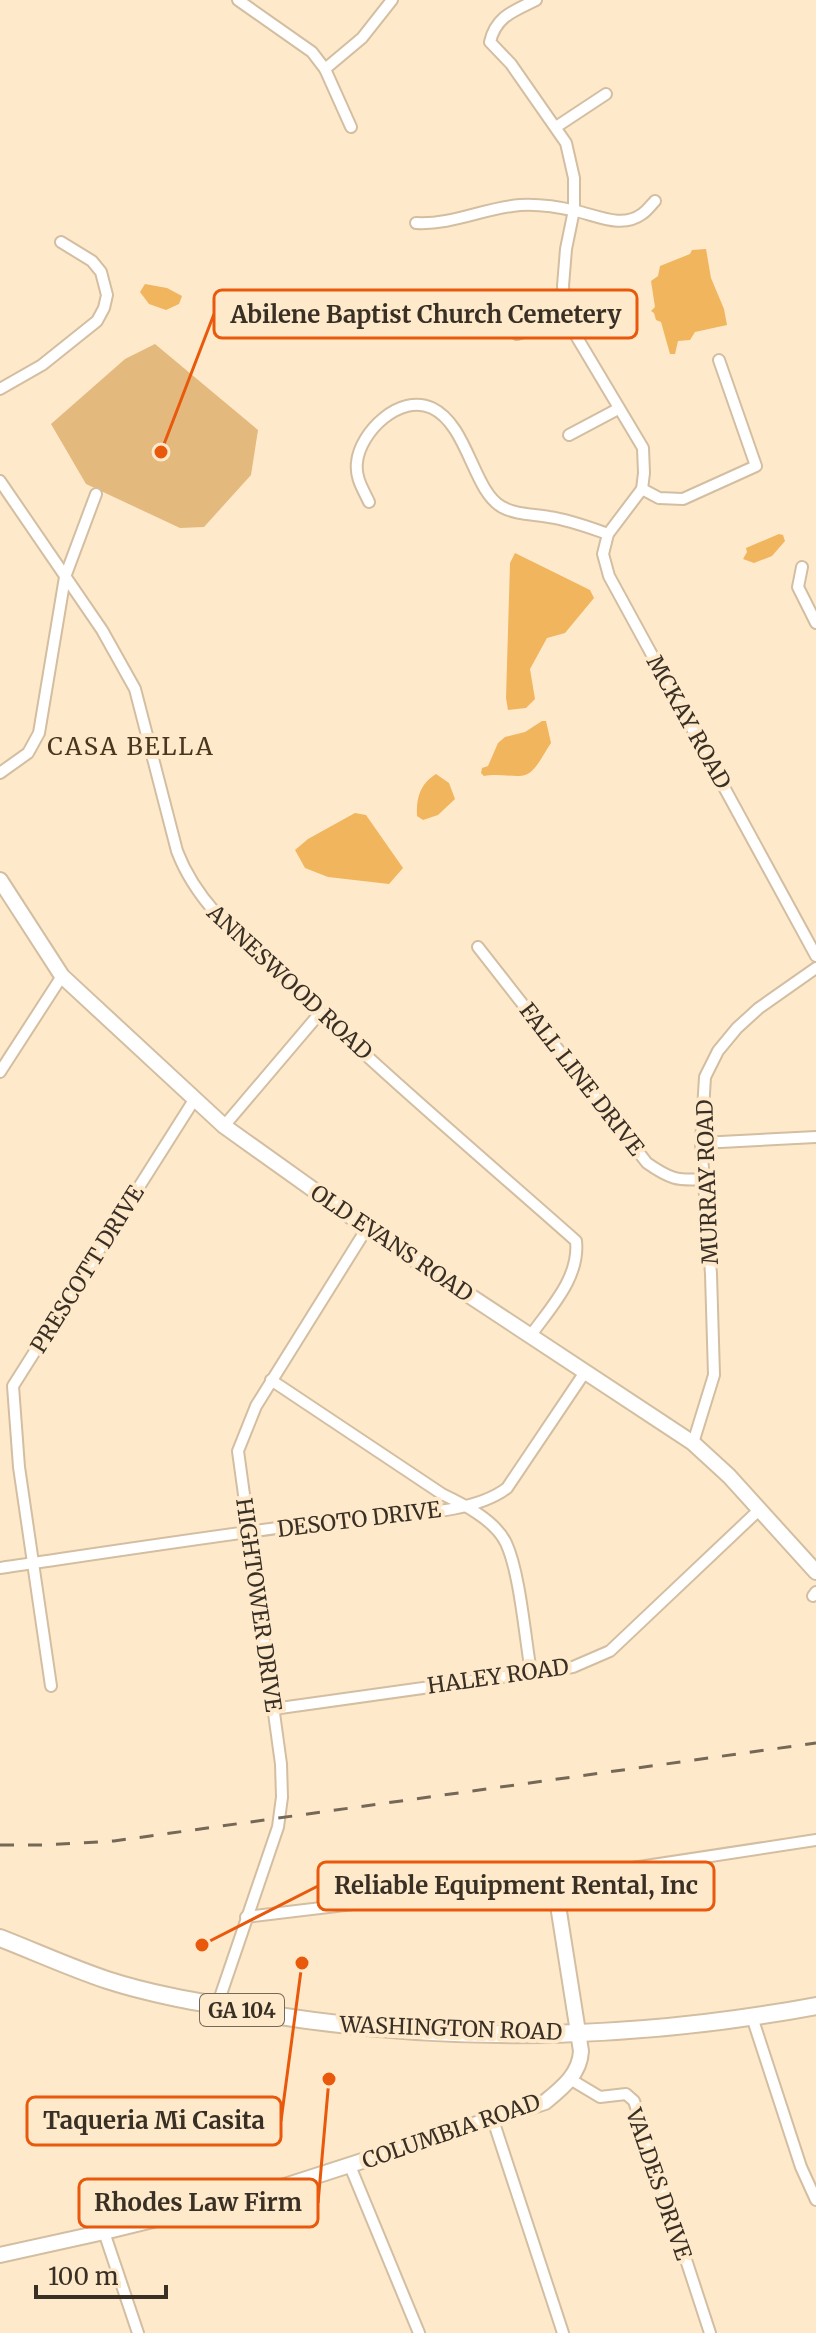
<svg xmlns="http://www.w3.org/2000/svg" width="816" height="2333" font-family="Merriweather,serif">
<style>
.green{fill:#e3b97e}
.water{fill:#f0b55d}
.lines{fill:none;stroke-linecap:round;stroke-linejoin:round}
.street-casing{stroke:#d3bea1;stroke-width:14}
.secondary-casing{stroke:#d3bea1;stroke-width:18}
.primary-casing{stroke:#d3bea1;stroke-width:20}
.street{stroke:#fff;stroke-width:10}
.secondary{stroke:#fff;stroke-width:14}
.primary{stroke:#fff;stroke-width:16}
.rail{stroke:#756857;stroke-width:3;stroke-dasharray:14 14;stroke-linecap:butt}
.labels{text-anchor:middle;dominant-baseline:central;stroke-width:8;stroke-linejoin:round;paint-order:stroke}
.shield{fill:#ffe9cb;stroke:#746857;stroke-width:2}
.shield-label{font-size:20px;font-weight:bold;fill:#393025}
.street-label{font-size:22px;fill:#393025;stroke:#ffe9cb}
.neighbourhood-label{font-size:24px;letter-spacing:2px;fill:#49381f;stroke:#ffe9cb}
.leader{fill:none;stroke:#e8590c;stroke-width:3}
.callout-dot{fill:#e8590c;stroke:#ffe9cb;stroke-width:3}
.callout{fill:#ffe9cb;stroke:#e8590c;stroke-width:3}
.callout-label{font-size:24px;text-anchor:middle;font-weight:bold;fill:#393025}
</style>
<rect width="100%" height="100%" fill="#ffe9cb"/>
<path class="green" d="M155,344L258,430L251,475L204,527L180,528L86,484L51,424L125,359Z"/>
<g class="water">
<path d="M706,249L711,278L724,309L727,325L695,332L690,340L678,341L675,354H670L661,322L656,320L654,313L651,311L655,307L651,281L658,276L660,266L690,254L692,250Z"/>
<path d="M145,284L167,288L182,296L179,304L166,310L149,304L140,292Z"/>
<path d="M779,534L783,535L785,541L772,556L754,563L743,559L747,552L746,548Z"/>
<path d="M515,553L590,590L594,598L565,633L547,638L530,669L535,699L526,708L508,710L506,698L510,563Z"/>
<path d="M542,721H546L551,743C545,751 536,772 525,775C517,778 498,773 484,776L481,773L482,768L488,766L498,743L505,737L525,732Z"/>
<path d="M436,774L449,783L455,799L438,815L423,820L417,816C416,798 420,784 436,774Z"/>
<path d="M355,813L366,815L403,868L389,884L328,877L305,868L295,850L308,839Z"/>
</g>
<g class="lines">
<g class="street-casing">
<g id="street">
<path d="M238,0L312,52L325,69L351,127"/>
<path d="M536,0C514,11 496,16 490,42L511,64L566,143L574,178V210L566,249L563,286L566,319L643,448L644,473L642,489L608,534L603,554L609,576L816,956"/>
<path d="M325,69L362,38L392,0"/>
<path d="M556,127L606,94"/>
<path d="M416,223C452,225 484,208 520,205C537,204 559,207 576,211C596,215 622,229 642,214C647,211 651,205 655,201"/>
<path d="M517,334L566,319"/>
<path d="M0,389L42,365L97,321L104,308L107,295L101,272L92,261L61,242"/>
<path d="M569,435L618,409"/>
<path d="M0,481L102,630L135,689L177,851C198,907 247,944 290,984C382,1073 480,1156 576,1241C580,1277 551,1307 531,1335"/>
<path d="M642,489L659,498L683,499L756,466L719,360"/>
<path d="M369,502C363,489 355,478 357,462C360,432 400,393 432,408C468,425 473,491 502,507C517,515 532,514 549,517C570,520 588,527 608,534"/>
<path d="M802,567L798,587L816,623"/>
<path d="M0,773L28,753L39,733L65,577L96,494"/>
<path d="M478,947L647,1163C670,1179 677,1181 704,1179"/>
<path d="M0,1072L62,976"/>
<path d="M224,1126L320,1013"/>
<path d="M701,1143L816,1137"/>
<path d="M271,1380L442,1494C463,1504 495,1520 506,1543C520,1573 525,1638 531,1672"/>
<path d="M693,1443L714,1375L711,1274L701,1143L705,1077L718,1051L737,1028L759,1008L816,968"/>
<path d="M0,1568C115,1551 231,1533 347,1519C394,1513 469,1517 507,1488L585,1372"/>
<path d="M813,1596L816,1592"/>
<path d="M51,1686L19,1467L13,1386L194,1100"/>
<path d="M273,1709L573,1667L610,1651L760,1509"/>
<path d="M246,1917L554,1880L816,1840"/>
<path d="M217,2006L278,1827L282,1797L281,1764L238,1451L256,1406L367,1228"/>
<path d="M752,2017L801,2167L816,2200"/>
<path d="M570,2079L600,2097L626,2094L634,2101L710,2333"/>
<path d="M493,2120L563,2333"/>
<path d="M350,2166L419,2333"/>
<path d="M104,2232L138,2333"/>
</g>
</g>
<g class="secondary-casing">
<g id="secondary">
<path d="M0,880L62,976L224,1126L367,1228L693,1443L729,1476L816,1572"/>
<path d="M0,2255L104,2232L263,2193L545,2102C562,2088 580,2074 581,2051L554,1880"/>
</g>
</g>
<g class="primary-casing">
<path id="primary" d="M0,1938C36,1952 71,1968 107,1980C153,1995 203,2003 249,2011C437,2044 629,2041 816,2006"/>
</g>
<use href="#street" class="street"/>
<use href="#secondary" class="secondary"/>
<use href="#primary" class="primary"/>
<path class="rail" d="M0,1845H42L114,1841L816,1743"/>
</g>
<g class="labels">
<rect class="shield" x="200" y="1994" width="84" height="32" rx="6"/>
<g class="shield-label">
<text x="242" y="2010">GA 104</text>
</g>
<g class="street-label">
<text transform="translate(689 722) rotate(61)">MCKAY ROAD</text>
<text transform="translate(290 982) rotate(43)">ANNESWOOD ROAD</text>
<text transform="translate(582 1079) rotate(52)">FALL LINE DRIVE</text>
<text transform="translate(707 1182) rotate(-92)">MURRAY ROAD</text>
<text transform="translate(392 1243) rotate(34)">OLD EVANS ROAD</text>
<text transform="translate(87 1269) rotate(-58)">PRESCOTT DRIVE</text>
<text transform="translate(359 1519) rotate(-7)">DESOTO DRIVE</text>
<text transform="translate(259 1605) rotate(82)">HIGHTOWER DRIVE</text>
<text transform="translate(498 1676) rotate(-8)">HALEY ROAD</text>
<text transform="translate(451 2028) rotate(2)">WASHINGTON ROAD</text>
<text transform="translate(451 2131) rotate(-19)">COLUMBIA ROAD</text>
<text transform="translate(659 2184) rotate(71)">VALDES DRIVE</text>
</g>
<g class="neighbourhood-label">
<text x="131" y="746">CASA BELLA</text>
</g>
</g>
<path class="leader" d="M161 452L214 314M202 1945L318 1886M302 1963L281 2121M329 2079L318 2203"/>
<g class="callout-dot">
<circle cx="161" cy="452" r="8"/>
<circle cx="202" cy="1945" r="8"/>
<circle cx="302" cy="1963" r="8"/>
<circle cx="329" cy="2079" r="8"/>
</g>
<g class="callout">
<rect x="214" y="290" width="423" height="48" rx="8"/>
<rect x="318" y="1862" width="396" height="48" rx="8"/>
<rect x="27" y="2097" width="254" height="48" rx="8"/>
<rect x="79" y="2179" width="239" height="48" rx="8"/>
</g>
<g class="callout-label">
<text x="426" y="323">Abilene Baptist Church Cemetery</text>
<text x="516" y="1894">Reliable Equipment Rental, Inc</text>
<text x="154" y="2129">Taqueria Mi Casita</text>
<text x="198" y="2211">Rhodes Law Firm</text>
</g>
<path d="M36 2285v12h130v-12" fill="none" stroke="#393025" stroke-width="4"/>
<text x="48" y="2285" font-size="24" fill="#393025" stroke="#ffe9cb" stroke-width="6" paint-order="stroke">100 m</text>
</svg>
